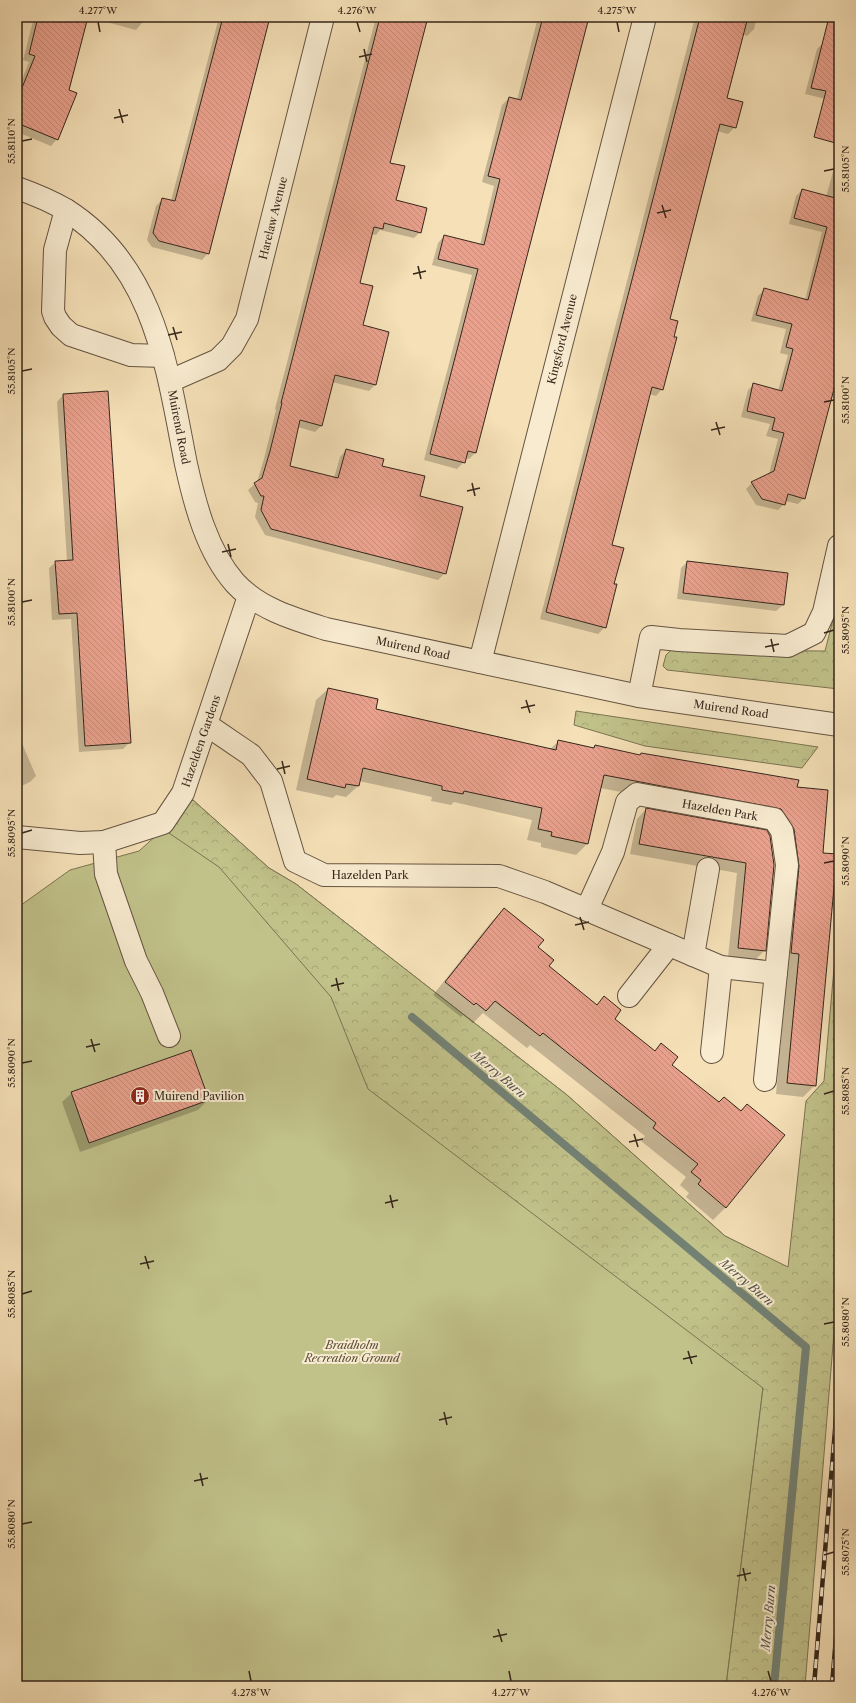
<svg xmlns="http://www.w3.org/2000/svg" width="856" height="1703" font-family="'Libre Caslon Text',serif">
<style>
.green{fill:#c1c18a;stroke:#7b7452}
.forest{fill:url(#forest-crowns);stroke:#7b7452}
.shadow{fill:#0003}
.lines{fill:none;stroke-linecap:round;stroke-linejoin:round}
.stream{stroke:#738174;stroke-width:8}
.building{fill:url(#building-back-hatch);stroke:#35261b}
.minor-casing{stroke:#655442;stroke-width:24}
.minor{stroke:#f8ebd0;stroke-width:22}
.rail-casing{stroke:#35261b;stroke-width:4.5}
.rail{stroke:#f8ebd0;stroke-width:3;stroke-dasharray:9;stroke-linecap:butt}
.ticks{fill:none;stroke:#35261b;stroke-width:1.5}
.labels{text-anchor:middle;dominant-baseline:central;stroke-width:4;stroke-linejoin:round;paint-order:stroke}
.street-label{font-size:11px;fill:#35261b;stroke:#f8ebd0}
.poi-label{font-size:11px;fill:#35261b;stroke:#f8ebd0;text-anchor:start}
.park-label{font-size:11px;font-style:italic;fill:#584d37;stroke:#f8ebd0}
.water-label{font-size:12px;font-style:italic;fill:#545348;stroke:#f8ebd0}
.neatline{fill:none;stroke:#35261b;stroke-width:1.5}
.ticks-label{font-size:10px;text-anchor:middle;fill:#35261b}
</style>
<defs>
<pattern id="forest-crowns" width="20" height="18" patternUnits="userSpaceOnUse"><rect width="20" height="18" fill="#c1c18a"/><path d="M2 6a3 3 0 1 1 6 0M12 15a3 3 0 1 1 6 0" fill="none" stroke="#a6a676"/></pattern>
<pattern id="building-back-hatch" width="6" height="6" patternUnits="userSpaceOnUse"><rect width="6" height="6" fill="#e9a18d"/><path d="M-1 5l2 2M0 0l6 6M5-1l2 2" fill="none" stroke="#c88a79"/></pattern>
</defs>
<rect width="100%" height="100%" fill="#f5e0b7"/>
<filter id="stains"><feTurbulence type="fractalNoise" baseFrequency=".005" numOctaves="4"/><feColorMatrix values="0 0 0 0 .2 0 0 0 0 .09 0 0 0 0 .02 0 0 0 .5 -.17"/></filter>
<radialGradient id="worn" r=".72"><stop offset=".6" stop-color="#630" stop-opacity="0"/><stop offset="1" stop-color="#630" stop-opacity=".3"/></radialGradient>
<path class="green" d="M193,800L269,868L296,884L567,1095L725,1236L788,1268L763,1388L726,1686H17V908L70,870L139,851L179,815Z"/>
<g class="forest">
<path d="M839,596V689L667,670L663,666L666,655L671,650L825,651Z"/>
<path d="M576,711L818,747L802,768L645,746L574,725Z"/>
<path d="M193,800L269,868L296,884L567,1095L725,1236L788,1267L806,1101L824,1081L839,912V1272L805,1686H726L763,1388L368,1089L331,997L219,867L163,829Z"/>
</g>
<g class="shadow">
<path d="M34,17H87L57,139L51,146L17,132V92L29,62L23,60Z"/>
<path d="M88,17H144L142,23L136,30Z"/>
<path d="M219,17H269L208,253L202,260L152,247L147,240L156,206L163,199L171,201Z"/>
<path d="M376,17H427L389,163L395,200L420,232L414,238L380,230L376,235L371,234L358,284L362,326L375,385L369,391L332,382L321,426L315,432L298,427L289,467L334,478L340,457L346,450L381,466L419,497L445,573L438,580L265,535L255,517L258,503L255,502L248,490L257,482L264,459L276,410L275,409Z"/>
<path d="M538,17H588L475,453L469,459L465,458L464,462L457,469L424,460L472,275L432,265L438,243L444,236L480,245L494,186L482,182L502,105L509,98L517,100Z"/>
<path d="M695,17H757L754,29L747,36L742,34L726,99L735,127L728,134L717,131L669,320L662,389L656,396L649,394L611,546L613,584L605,627L598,634L540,619Z"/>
<path d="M823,43L839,47V102L805,94L817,49Z"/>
<path d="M839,158V366L804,498L798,504L785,501L784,504L778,510L756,505L746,489L752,483L769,474L778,439L766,436L770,424L741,417L748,390L754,384L778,391L788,355L780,353L786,329L751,321L758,296L764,290L805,300L822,232L789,224L796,196L802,190L826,197L836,161Z"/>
<path d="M17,244L22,245L17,269Z"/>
<path d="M63,395L130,742L123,749L79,752L71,619L52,620L49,568L56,562L67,561L57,402Z"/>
<path d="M687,562L787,574L783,605L776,611L677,599L681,568Z"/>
<path d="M328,689L375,710L550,749L559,741L593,748L595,746L639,756L641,754L796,788L822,854L815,1085L803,1097L776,1094L788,965L780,964L788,878L770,820L600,788L588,843L576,855L541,847V843L527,840L532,820L454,802L451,805L431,801L432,797L359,781L358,786L346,797L336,795L333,798L296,790L316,700Z"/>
<path d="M21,741L36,776L30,782L17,788V743Z"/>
<path d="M646,809L766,831L765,950L755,960L728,957L737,873L630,854L637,819Z"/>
<path d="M504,909L537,947L548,966L597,1005L604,998L613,1019L719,1103L740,1111L747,1105L726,1207L713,1220L686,1197L689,1193L680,1185L686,1177L641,1141L645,1136L530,1045L527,1048L483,1013L473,1023L463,1015L461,1017L433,995L492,921Z"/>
<path d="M72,1093L208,1100L198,1110L80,1152L62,1102Z"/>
</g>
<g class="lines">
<path class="stream" d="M412,1017L806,1347L774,1686"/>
</g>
<g class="building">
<path d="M38,17H88L69,90L77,93L58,140L17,123V100L35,56L29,54Z"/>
<path d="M223,17H270L209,254L159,241L153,233L162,198L175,201Z"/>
<path d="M380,17H428L390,163L405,166L396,200L427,208L421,233L384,223L383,229L374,227L360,283L373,286L363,325L389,332L376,385L335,375L322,426L300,420L290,466L338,478L346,449L384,459L382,466L425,476L420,496L463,507L446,574L271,529L261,510L264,496H261L254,483L262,478L270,451L282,403H281Z"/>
<path d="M543,17H589L476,453L468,451L465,463L430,454L478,269L438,259L444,235L484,245L500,179L488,176L509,97L521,100Z"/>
<path d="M700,17H748L727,98L743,102L736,128L720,124L670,319L678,321L674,337H677L663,390L652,387L612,545L624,548L614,584H617L606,628L546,612Z"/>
<path d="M829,17H839V144L814,137L826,91L811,88Z"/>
<path d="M802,189L839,199V370L805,499L788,494L785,505L762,499L751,482L774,471L784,433L772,430L775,418L747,411L753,383L782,391L793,349L786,347L792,324L756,315L764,288L808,300L827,227L794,218Z"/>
<path d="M108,391L131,743L85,746L77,613L59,614L57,587L55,561L73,560L63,394Z"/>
<path d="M687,561L788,573L784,605L683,593Z"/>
<path d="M328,688L378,699L376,709L556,750L558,740L594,748L595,745L640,755L641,753L799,780L797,787L828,790L823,853L837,854L816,1086L787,1083L799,954L791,953L799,866L794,829L781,809L604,775L588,844L551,836L552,832L538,829L542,808L464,791L463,794L442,790V786L363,768L359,786L346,784L345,788L307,779Z"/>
<path d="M646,808L767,830L770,836L774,865L766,951L738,948L746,863L639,844Z"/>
<path d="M504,908L544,940L538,947L554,960L549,966L597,1005L604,996L621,1010L615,1019L655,1051L661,1043L678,1057L672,1065L719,1102L724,1097L741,1111L747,1104L785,1135L726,1208L698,1184L701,1180L691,1172L698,1164L653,1128L656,1123L543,1033L540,1036L495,1001L486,1011L476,1003L474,1005L445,982Z"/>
<path d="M191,1050L209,1100L89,1143L71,1092Z"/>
</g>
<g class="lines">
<g class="minor-casing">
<g id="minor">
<path d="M17,188C34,194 51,201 66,210C156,267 167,369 186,464C195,505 207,551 235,583C259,609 294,619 326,629L639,696L839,725"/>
<path d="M66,210L55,250L53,311L55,317L61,326L71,335L131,355L163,356"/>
<path d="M170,381L218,360L232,346L247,319L323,17"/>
<path d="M480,662L645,17"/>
<path d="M639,696L651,637L679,640L788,646L814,633L824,612L839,546"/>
<path d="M207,725L251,755L271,781L295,861L324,875L499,876L545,892L721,967L776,973"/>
<path d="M17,837L80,843L104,842L163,823L183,793L249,596"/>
<path d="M104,842L106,874L136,961L152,993L169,1036"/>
<path d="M587,909L613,852L627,802L637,794L774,819L782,831L787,865L765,1080"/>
<path d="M693,955L708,869"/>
<path d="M629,996L669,945"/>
<path d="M712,1052L721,967"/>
</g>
</g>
<use href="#minor" class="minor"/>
<g class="rail-casing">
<g id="rail">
<path d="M814,1686L839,1381"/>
<path d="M832,1686L839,1600"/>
</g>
</g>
<use href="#rail" class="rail"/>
</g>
<path class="ticks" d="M98,22L100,32M357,22L360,32M617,22L619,32M364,49L367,62M359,57L372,54M119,109L123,123M114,118L128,115M22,141L32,139M824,171L834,169M662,205L666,218M657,213L671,210M418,266L421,279M413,274L426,271M173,327L177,340M168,335L182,332M22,371L32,369M824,402L834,400M716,422L720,435M711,430L725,427M472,483L475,496M467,491L480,488M228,544L231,557M222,552L236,549M22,602L32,600M824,633L834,630M771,639L774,652M765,647L779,644M526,700L530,713M521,708L535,705M282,761L285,774M277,769L290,766M22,833L32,830M824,863L834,861M580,917L584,930M575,925L589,922M336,978L339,991M331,986L344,983M91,1039L95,1052M86,1047L100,1044M22,1063L32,1061M824,1094L834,1091M634,1134L638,1147M629,1142L643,1139M390,1195L393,1208M385,1203L398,1200M145,1256L149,1269M140,1264L154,1261M22,1294L32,1291M824,1324L834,1322M688,1351L692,1364M683,1359L697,1356M444,1412L447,1425M439,1420L452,1417M200,1473L203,1486M194,1481L208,1478M22,1524L32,1522M824,1555L834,1552M743,1568L746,1581M737,1576L751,1573M498,1629L502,1642M493,1637L507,1634M249,1671L251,1681M509,1671L511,1681M768,1671L771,1681"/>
<defs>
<g id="building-disc" transform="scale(1)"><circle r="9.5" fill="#8f2418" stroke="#f8ebd0"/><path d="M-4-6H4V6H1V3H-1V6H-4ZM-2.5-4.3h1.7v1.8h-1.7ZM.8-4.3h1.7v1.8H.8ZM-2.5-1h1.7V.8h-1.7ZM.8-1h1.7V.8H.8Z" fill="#fff"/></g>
</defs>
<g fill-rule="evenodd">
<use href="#building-disc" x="140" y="1096"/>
</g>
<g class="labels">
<g class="street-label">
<text transform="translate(273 218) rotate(-76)">Harelaw Avenue</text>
<text transform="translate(562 339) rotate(-76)">Kingsford Avenue</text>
<text transform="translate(179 427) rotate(79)">Muirend Road</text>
<text transform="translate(413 648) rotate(12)">Muirend Road</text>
<text transform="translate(731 709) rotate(8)">Muirend Road</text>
<text transform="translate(201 741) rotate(-71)">Hazelden Gardens</text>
<text transform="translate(720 810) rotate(10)">Hazelden Park</text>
<text x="370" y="875">Hazelden Park</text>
</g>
<g class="poi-label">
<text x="154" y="1096">Muirend Pavilion</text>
</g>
<g class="park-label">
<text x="352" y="1345">Braidholm<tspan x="352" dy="13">Recreation Ground</tspan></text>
</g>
<g class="water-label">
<text transform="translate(499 1074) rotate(40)">Merry Burn</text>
<text transform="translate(747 1282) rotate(40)">Merry Burn</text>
<text transform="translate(768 1618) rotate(-85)">Merry Burn</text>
</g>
</g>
<rect width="856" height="1703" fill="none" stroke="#f5e0b7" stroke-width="44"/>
<rect x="22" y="22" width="812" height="1659" class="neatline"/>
<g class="ticks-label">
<text x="98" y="14">4.277°W</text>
<text x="357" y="14">4.276°W</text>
<text x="617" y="14">4.275°W</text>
<text transform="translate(11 141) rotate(-90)" y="4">55.8110°N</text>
<text transform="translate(845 169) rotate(-90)" y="4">55.8105°N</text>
<text transform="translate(11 371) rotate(-90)" y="4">55.8105°N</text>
<text transform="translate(845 400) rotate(-90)" y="4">55.8100°N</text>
<text transform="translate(11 602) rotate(-90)" y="4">55.8100°N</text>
<text transform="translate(845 630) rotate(-90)" y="4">55.8095°N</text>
<text transform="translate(11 833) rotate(-90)" y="4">55.8095°N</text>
<text transform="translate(845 861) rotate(-90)" y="4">55.8090°N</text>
<text transform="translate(11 1063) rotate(-90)" y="4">55.8090°N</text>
<text transform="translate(845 1091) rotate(-90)" y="4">55.8085°N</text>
<text transform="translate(11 1294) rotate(-90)" y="4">55.8085°N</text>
<text transform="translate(845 1322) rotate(-90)" y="4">55.8080°N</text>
<text transform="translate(11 1524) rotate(-90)" y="4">55.8080°N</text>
<text transform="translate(845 1552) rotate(-90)" y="4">55.8075°N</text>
<text x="251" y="1696">4.278°W</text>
<text x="511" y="1696">4.277°W</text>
<text x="771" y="1696">4.276°W</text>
</g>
<rect width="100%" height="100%" filter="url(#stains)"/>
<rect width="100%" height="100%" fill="url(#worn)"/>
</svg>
